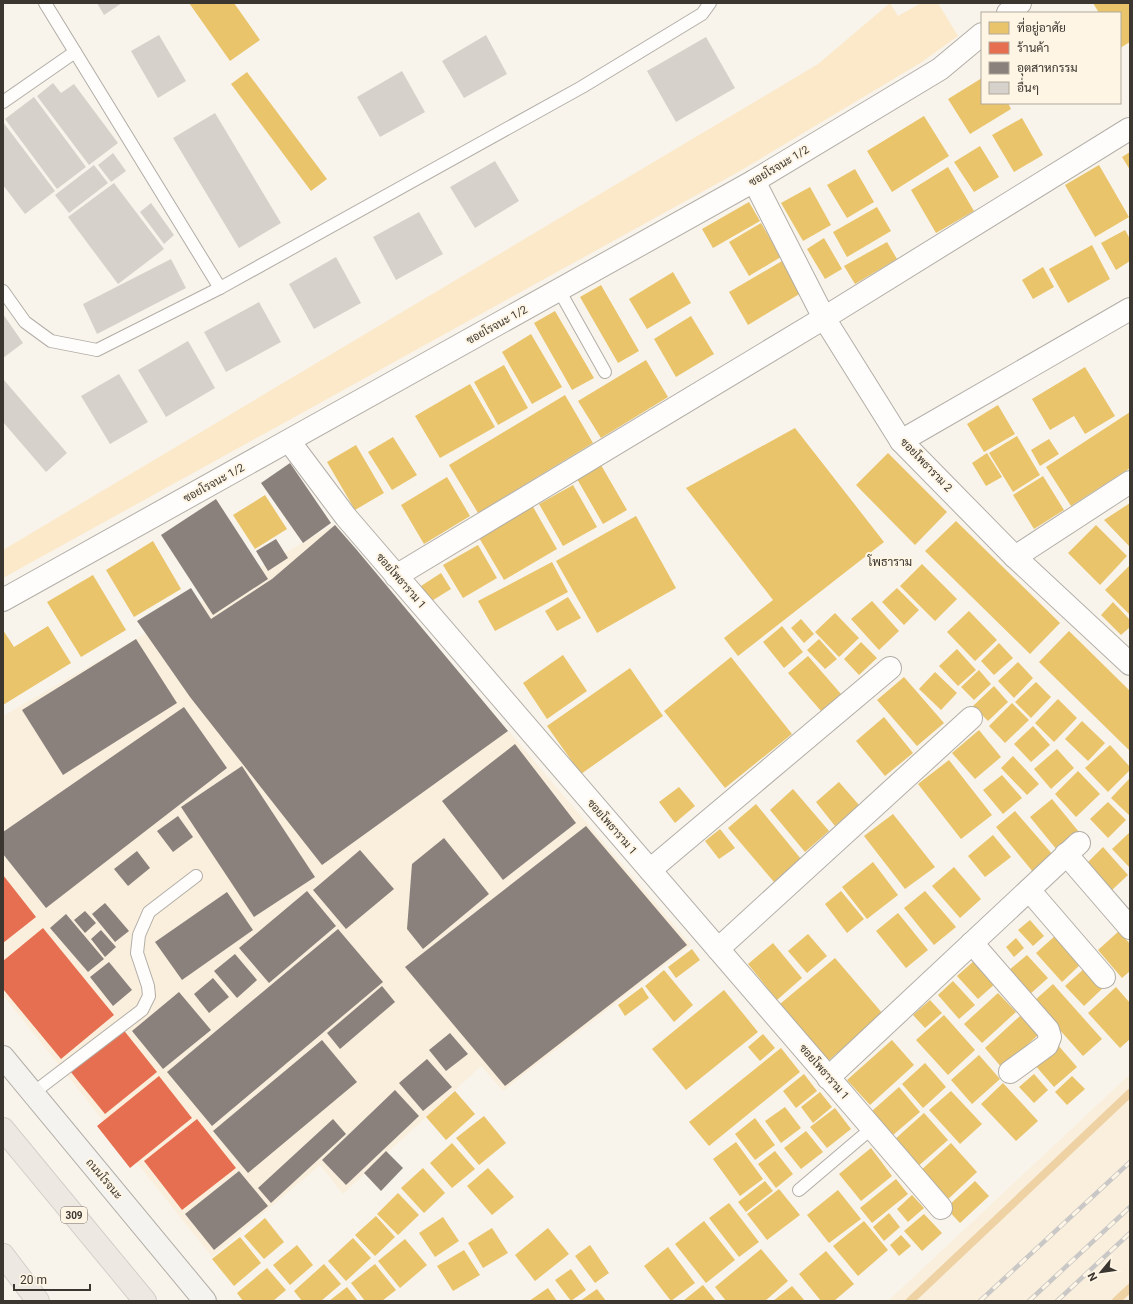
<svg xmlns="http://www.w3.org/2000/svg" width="1133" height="1304" font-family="Roboto,Sarabun,sans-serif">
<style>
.built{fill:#faefdd}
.green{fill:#fce9ca}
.homes{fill:#e9c46a}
.shops{fill:#e76f51}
.industry{fill:#8a817c}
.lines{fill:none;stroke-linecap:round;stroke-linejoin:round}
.stream{stroke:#eed2a3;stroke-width:8}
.building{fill:#d6d2cb}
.service-casing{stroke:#b2aea7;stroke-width:14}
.minor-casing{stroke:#b2aea7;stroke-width:24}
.secondary-casing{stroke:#b2aea7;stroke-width:24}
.primary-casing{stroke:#d2cfca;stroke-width:24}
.service{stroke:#fefdfc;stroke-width:12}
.minor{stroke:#fefdfc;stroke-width:22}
.secondary{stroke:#f5f3ef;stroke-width:22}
.primary{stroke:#ede9e2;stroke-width:22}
.rail-casing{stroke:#c9c8c6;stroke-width:4.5}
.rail{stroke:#fef5e5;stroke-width:3;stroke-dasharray:9;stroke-linecap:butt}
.labels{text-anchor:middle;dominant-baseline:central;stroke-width:4;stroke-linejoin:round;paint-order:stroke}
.shield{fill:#fef5e5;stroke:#766f66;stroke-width:1}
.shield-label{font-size:10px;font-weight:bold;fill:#3b362f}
.street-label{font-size:11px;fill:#3b362f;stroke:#fef5e5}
.neighbourhood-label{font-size:12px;fill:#3b362f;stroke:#fef5e5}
</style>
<rect width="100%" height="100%" fill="#f8f4eb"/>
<g class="built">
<path d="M333,525L691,945L503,1091L481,1066L343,1194L320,1165L212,1257L3,995V716Z"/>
<path d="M1130,1074V1301H888Z"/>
</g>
<path class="green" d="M890,3L898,16L921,3H938L958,36L922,62L740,171L3,578V550L818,64Z"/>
<g class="homes">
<path d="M189,3H234L260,40L230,61Z"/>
<path d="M1093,3H1130V42L1120,48V13H1099Z"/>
<path d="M247,72L327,179L311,191L231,84Z"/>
<path d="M982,78V103H1008L1011,109L970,134L948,99Z"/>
<path d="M924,116L949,156L892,192L867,151Z"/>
<path d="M1022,118L1043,155L1014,172L992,135Z"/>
<path d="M980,146L999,177L974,192L954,162Z"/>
<path d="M1130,152V170L1122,157Z"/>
<path d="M1099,165L1129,217L1095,237L1065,185Z"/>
<path d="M948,167L974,211L936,233L911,190Z"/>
<path d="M855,169L874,202L847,218L827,185Z"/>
<path d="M810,187L831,225L803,241L781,203Z"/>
<path d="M749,202L760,221L713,248L702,229Z"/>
<path d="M877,207L891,231L847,257L833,232Z"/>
<path d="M761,223L781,257L749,276L729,242Z"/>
<path d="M1125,230L1130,239V261L1116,270L1101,243Z"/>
<path d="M824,238L842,269L825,279L807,249Z"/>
<path d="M887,242L897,259L855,284L844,266Z"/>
<path d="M1092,245L1110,279L1068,303L1049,269Z"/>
<path d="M782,261L801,293L748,325L729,292Z"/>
<path d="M1043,267L1054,287L1033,299L1022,280Z"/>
<path d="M673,272L691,303L647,329L629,299Z"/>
<path d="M601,285L639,351L618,363L580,297Z"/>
<path d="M555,311L594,378L572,390L534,323Z"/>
<path d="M691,316L714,354L676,377L654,339Z"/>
<path d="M531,334L562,387L532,404L502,352Z"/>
<path d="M646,360L668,397L601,438L578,401Z"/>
<path d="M504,365L528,408L498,425L474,382Z"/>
<path d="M1085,367L1115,416L1085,434L1074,416L1050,430L1032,399Z"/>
<path d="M470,384L495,427L440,458L415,416Z"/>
<path d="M565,395L593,443L478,513L449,465Z"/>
<path d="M998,405L1015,434L984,452L967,424Z"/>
<path d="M1130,412V468L1071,506L1046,467Z"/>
<path d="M795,428L884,542L738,656L724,638L773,600L686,488Z"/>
<path d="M1017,436L1040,475L1013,492L989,453Z"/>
<path d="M393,437L417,475L392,490L368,452Z"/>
<path d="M1049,439L1059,454L1040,466L1031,450Z"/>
<path d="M356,445L384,493L355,510L327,462Z"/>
<path d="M888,453L947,512L915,545L856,485Z"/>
<path d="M987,453L1002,477L986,486L972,463Z"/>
<path d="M601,465L627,510L603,524L577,479Z"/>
<path d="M1043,476L1064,510L1034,529L1013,495Z"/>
<path d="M447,477L470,516L424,544L401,505Z"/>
<path d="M573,485L597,527L563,546L539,504Z"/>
<path d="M265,495L287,529L255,549L233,515Z"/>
<path d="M1130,503V547L1104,520Z"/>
<path d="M532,505L557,549L504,580L478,536Z"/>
<path d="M636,516L676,588L597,633L556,561Z"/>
<path d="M956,521L1060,623L1030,654L925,551Z"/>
<path d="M1096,525L1127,556L1100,585L1068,553Z"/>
<path d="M153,541L181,589L134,617L106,570Z"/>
<path d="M478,545L497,578L463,598L443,565Z"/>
<path d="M552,562L568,592L495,631L478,601Z"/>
<path d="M922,564L957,599L935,621L900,586Z"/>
<path d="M1130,565V615L1105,590Z"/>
<path d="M441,573L451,589L430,602L421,586Z"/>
<path d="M93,575L126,630L81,657L47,602Z"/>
<path d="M897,588L919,610L904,625L882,602Z"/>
<path d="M568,597L581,618L557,631L545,611Z"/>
<path d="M872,601L899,631L879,650L851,619Z"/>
<path d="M1113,602L1130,620V627L1121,635L1101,615Z"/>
<path d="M969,611L997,640L975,661L947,632Z"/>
<path d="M835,613L859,638L839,657L815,632Z"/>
<path d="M801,619L814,634L804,643L791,628Z"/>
<path d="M48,626L71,663L3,705V630L14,647Z"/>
<path d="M782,626L803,652L784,668L763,642Z"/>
<path d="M1069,631L1130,691V751L1039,662Z"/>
<path d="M819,639L837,659L825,669L807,650Z"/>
<path d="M861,642L877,658L859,675L844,659Z"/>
<path d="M999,643L1013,658L994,675L981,661Z"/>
<path d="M957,649L976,670L958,686L939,666Z"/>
<path d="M563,655L587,691L547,719L523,683Z"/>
<path d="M808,656L841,694L821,711L788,673Z"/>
<path d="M731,657L792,734L725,788L664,711Z"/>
<path d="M1018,662L1033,678L1014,698L998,681Z"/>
<path d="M630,668L663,716L581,774L547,726Z"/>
<path d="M979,670L991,684L974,700L961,687Z"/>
<path d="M935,672L957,693L941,710L919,689Z"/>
<path d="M904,677L944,723L917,746L877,700Z"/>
<path d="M1036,682L1051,697L1031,718L1015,702Z"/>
<path d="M994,686L1008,702L988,721L973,706Z"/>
<path d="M1058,699L1077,718L1054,742L1035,723Z"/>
<path d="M1012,703L1029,720L1005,743L989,726Z"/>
<path d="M884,717L913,753L885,776L856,741Z"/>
<path d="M1082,721L1105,743L1088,761L1065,739Z"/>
<path d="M1033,726L1050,745L1031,762L1014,744Z"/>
<path d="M979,730L1001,757L975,779L952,753Z"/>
<path d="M1110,745L1130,767V770L1108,792L1085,768Z"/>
<path d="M1057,749L1074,768L1051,789L1034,769Z"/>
<path d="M1013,756L1039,784L1027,795L1001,768Z"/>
<path d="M949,760L992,815L961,839L918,784Z"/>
<path d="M1078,771L1100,794L1076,817L1055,794Z"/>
<path d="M1002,775L1022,798L1003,814L983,790Z"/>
<path d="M1130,778V816L1111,798Z"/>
<path d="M839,782L859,805L835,826L816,802Z"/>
<path d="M679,787L695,806L675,823L659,802Z"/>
<path d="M793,789L829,831L805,852L770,810Z"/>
<path d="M1052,799L1079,832L1057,850L1030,817Z"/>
<path d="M1108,802L1126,820L1108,838L1090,819Z"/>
<path d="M756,804L801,859L774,882L728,828Z"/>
<path d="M1015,811L1053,855L1033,872L996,827Z"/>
<path d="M893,814L935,867L905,889L864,836Z"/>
<path d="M720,829L735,848L719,859L705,841Z"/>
<path d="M1130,832V868L1112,849Z"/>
<path d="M993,835L1011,857L985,877L968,856Z"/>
<path d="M1103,847L1128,875L1112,890L1087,863Z"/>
<path d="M873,862L898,895L867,919L842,887Z"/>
<path d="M954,867L981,899L960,918L932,886Z"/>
<path d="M841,891L864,919L847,933L825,904Z"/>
<path d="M925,891L956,927L934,945L904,908Z"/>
<path d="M898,913L928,950L906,968L876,931Z"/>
<path d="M1030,920L1044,936L1033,946L1018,930Z"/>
<path d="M1119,931L1130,944V971L1122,978L1098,950Z"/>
<path d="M808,934L827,956L807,973L788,951Z"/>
<path d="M1056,935L1082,963L1062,982L1036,953Z"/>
<path d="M1016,938L1024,948L1014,957L1006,947Z"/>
<path d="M773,943L802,978L777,1000L748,964Z"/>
<path d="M692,949L700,960L676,978L668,967Z"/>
<path d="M1027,955L1048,978L1029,995L1008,971Z"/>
<path d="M835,958L883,1014L828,1061L780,1004Z"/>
<path d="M975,960L996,983L978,999L957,976Z"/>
<path d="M1086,967L1104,987L1084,1006L1065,986Z"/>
<path d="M664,970L693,1005L674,1022L645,986Z"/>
<path d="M953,981L975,1005L959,1019L938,995Z"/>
<path d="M1053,984L1102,1039L1083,1056L1034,1001Z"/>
<path d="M642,987L649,998L625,1016L618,1005Z"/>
<path d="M1116,987L1130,1003V1039L1120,1048L1088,1013Z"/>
<path d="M724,990L758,1032L686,1090L652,1049Z"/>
<path d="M998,993L1016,1012L982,1043L964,1024Z"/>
<path d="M930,1000L942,1013L925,1028L913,1015Z"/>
<path d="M944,1015L975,1050L948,1075L916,1040Z"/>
<path d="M1020,1016L1038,1035L1002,1068L985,1048Z"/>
<path d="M763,1034L775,1048L760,1061L748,1047Z"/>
<path d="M892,1040L914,1065L870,1105L847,1080Z"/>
<path d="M1057,1044L1077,1067L1054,1087L1034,1064Z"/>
<path d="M781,1048L800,1072L709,1146L689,1122Z"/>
<path d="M979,1055L1000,1079L972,1104L951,1080Z"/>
<path d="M925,1063L946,1087L923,1108L902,1084Z"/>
<path d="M804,1074L817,1091L796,1108L783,1091Z"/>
<path d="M1034,1074L1048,1090L1034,1103L1019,1087Z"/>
<path d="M1072,1076L1085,1089L1067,1105L1055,1092Z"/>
<path d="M1003,1083L1038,1121L1016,1141L981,1104Z"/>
<path d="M899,1087L920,1112L893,1135L872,1111Z"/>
<path d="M455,1091L475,1114L446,1140L426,1117Z"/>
<path d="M951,1091L982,1124L960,1144L929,1110Z"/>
<path d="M820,1092L832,1107L813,1123L801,1107Z"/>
<path d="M785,1107L801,1128L781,1143L765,1121Z"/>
<path d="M835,1108L851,1129L827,1148L810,1127Z"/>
<path d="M924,1113L948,1140L916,1168L893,1141Z"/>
<path d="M484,1116L506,1143L479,1165L456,1138Z"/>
<path d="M755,1118L775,1145L755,1160L735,1134Z"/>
<path d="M806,1131L823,1152L801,1169L784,1148Z"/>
<path d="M736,1142L763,1179L740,1196L713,1159Z"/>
<path d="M452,1143L475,1169L452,1188L430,1163Z"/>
<path d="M951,1143L977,1172L946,1201L919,1172Z"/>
<path d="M871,1148L892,1176L861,1201L839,1174Z"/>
<path d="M775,1151L793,1174L776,1188L758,1164Z"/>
<path d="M423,1168L445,1193L424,1213L401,1188Z"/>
<path d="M488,1168L514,1197L492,1215L467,1186Z"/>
<path d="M896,1179L908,1194L872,1223L860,1208Z"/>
<path d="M765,1181L773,1191L746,1212L738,1202Z"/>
<path d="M975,1181L989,1196L960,1223L946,1208Z"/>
<path d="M779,1189L800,1215L767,1240L747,1214Z"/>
<path d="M838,1190L861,1219L829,1243L807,1215Z"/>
<path d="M398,1193L419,1215L398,1235L377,1214Z"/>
<path d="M912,1195L924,1208L908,1222L897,1209Z"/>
<path d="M729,1203L759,1242L739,1257L709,1218Z"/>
<path d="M889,1213L900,1227L884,1241L873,1227Z"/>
<path d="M924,1214L942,1233L922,1251L904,1231Z"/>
<path d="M376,1216L395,1237L375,1256L355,1235Z"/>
<path d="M443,1217L459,1241L435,1257L419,1233Z"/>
<path d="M265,1218L284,1242L264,1259L244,1236Z"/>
<path d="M704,1221L735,1260L706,1283L675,1244Z"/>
<path d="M864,1221L888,1250L858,1276L833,1246Z"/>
<path d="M492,1228L508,1253L483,1268L468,1243Z"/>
<path d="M548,1228L569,1254L535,1281L515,1255Z"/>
<path d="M901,1235L911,1246L899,1256L890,1245Z"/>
<path d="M240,1237L261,1263L234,1286L212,1259Z"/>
<path d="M353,1238L371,1258L346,1281L328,1261Z"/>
<path d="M405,1239L427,1265L400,1288L378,1261Z"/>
<path d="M297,1245L313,1265L290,1285L273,1265Z"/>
<path d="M590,1245L609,1273L595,1283L575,1256Z"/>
<path d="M668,1247L695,1283L671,1301L644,1266Z"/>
<path d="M761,1249L788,1281L765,1301H726L715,1287Z"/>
<path d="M464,1250L480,1275L453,1291L437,1266Z"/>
<path d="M826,1251L854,1284L834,1301H821L799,1274Z"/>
<path d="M324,1264L341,1284L321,1301H302L294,1291Z"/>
<path d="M375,1264L396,1290L382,1301H365L351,1283Z"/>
<path d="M267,1268L286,1290L273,1301H243L237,1293Z"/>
<path d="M571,1269L586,1290L571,1301L555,1280Z"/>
<path d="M703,1285L716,1301H683Z"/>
<path d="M792,1286L805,1301H773Z"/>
<path d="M347,1287L358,1301H329Z"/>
<path d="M548,1288L557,1301H529Z"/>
<path d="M597,1289L606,1301H580Z"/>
</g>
<g class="shops">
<path d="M3,875L36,917L3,943Z"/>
<path d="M43,928L114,1015L61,1059L3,989V961Z"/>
<path d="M122,1028L157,1072L105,1114L70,1071Z"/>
<path d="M159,1076L192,1118L130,1168L97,1126Z"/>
<path d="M197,1119L236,1168L182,1210L144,1161Z"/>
</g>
<g class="industry">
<path d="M290,463L331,523L303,543L261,483Z"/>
<path d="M216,499L268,579L213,615L161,535Z"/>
<path d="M335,525L356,549L508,731L322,865L190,697L137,621L191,588L211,619L272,579Z"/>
<path d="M276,539L288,558L268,571L256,551Z"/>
<path d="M136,639L177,703L63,775L22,710Z"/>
<path d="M184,707L227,768L46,908L3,854V832Z"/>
<path d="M515,744L576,823L503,880L442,801Z"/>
<path d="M242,766L315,877L254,917L181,807Z"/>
<path d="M178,816L193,837L173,852L157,831Z"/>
<path d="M586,826L687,945L505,1086L405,967Z"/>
<path d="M444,838L489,894L423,949L407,929L412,864Z"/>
<path d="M360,850L394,889L346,929L313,890Z"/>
<path d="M137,851L150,868L128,886L114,869Z"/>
<path d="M307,891L336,926L269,983L239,948Z"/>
<path d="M227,892L253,930L182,980L155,942Z"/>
<path d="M105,903L129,931L115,942L92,914Z"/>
<path d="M85,911L96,923L85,933L74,920Z"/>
<path d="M66,914L104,959L88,972L50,928Z"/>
<path d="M338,929L383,982L212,1126L167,1072Z"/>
<path d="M101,930L116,947L105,957L91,939Z"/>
<path d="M235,954L257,980L237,998L214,971Z"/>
<path d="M109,962L132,990L113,1006L90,977Z"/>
<path d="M213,978L229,997L209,1013L194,994Z"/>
<path d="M382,986L395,1002L340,1049L327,1033Z"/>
<path d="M179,992L211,1030L163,1069L132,1031Z"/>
<path d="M450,1033L468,1054L446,1071L429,1050Z"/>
<path d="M322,1040L357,1082L248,1173L213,1131Z"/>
<path d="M427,1059L452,1087L423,1111L399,1083Z"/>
<path d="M395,1090L419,1116L346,1185L322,1160Z"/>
<path d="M333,1119L346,1134L271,1203L258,1188Z"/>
<path d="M386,1151L403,1168L381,1191L364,1173Z"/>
<path d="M239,1171L268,1206L214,1250L185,1214Z"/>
</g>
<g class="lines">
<g class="stream">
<path d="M910,1301L1130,1093"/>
<path d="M1116,1301L1130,1288"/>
</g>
</g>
<g class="building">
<path d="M97,3H122L104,15Z"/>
<path d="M159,35L186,81L158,98L131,51Z"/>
<path d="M486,35L507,74L464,98L442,61Z"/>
<path d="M706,37L735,88L676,122L647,71Z"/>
<path d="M402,71L425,112L380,137L357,97Z"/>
<path d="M53,83L61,93L74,84L118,143L89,165L37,96Z"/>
<path d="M34,97L86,167L57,189L5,119Z"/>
<path d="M215,113L281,223L239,248L173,138Z"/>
<path d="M3,122L55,191L25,214L3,185Z"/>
<path d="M113,153L126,171L111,182L98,165Z"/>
<path d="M495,161L519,201L475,228L450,187Z"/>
<path d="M94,165L108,183L69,213L55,195Z"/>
<path d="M114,183L164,249L118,284L68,217Z"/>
<path d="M151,203L174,235L164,244L140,212Z"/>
<path d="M419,212L443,254L396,280L373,237Z"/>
<path d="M336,257L361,303L314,329L289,284Z"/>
<path d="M171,259L186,288L97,334L83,304Z"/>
<path d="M259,302L281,342L226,372L204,332Z"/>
<path d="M3,314L23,343L3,358Z"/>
<path d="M188,341L215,388L166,417L138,370Z"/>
<path d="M119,374L148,422L110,444L81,396Z"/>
<path d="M3,379L67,453L46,472L3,422Z"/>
</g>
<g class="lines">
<g class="service-casing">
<g id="service">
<path d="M45,3L220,288"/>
<path d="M3,102L75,52"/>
<path d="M559,290L605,372"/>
<path d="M3,291L25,322L51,341L97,350L220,288L582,87L702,14L710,3"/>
<path d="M33,1093L142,1010L149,996L148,986L137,953L139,935L149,912L196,876"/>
<path d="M799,1190L872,1128"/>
</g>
</g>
<g class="minor-casing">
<g id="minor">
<path d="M1008,13L1020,3"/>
<path d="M754,181L824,318L901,441L1015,557L1130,664"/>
<path d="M289,441L346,517L941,1208"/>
<path d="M901,441L1130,309"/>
<path d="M1015,557L1130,482"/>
<path d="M396,576L824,318L1129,129"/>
<path d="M3,600L754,181L940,69L982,34"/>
<path d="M1066,854L1130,928"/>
<path d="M650,870L890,668"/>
<path d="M1029,890L1104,977"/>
<path d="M972,943L1048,1030L1050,1037L1047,1045L1010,1072"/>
<path d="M718,949L971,718"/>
<path d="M828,1078L1079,843"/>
</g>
</g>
<g class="secondary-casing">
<path id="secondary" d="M3,1057L205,1301"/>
</g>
<g class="primary-casing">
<g id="primary">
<path d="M3,1129L145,1301"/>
<path d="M3,1255L38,1301"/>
</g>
</g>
<use href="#service" class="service"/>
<use href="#minor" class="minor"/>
<use href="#secondary" class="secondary"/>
<use href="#primary" class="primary"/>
<g class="rail-casing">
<g id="rail">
<path d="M980,1301L1130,1162"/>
<path d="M1029,1301L1130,1207"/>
<path d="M1057,1301L1130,1233"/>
</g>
</g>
<use href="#rail" class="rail"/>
</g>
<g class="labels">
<rect class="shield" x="61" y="1207" width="26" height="16" rx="3"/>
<g class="shield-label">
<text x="74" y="1215">309</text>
</g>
<g class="street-label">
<text transform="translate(779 166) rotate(-31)">ซอยโรจนะ 1/2</text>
<text transform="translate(497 325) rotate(-29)">ซอยโรจนะ 1/2</text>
<text transform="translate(926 465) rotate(46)">ซอยโพธาราม 2</text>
<text transform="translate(214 483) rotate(-29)">ซอยโรจนะ 1/2</text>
<text transform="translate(401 581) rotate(49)">ซอยโพธาราม 1</text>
<text transform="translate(612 827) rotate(49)">ซอยโพธาราม 1</text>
<text transform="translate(824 1072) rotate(49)">ซอยโพธาราม 1</text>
<text transform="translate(104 1179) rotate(50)">ถนนโรจนะ</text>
</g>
<g class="neighbourhood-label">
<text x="890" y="562">โพธาราม</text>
</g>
</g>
<rect width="1133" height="1304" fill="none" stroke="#3b362f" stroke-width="8"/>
<rect x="981" y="12" width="140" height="92" fill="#fef5e5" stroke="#b0a99c"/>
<rect x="989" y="22" width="20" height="12" fill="#e9c46a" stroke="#b0a99c"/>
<text x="1017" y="32" font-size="12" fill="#3b362f">ที่อยู่อาศัย</text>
<rect x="989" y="42" width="20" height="12" fill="#e76f51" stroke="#b0a99c"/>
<text x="1017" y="52" font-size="12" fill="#3b362f">ร้านค้า</text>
<rect x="989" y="62" width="20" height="12" fill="#8a817c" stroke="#b0a99c"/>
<text x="1017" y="72" font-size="12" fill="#3b362f">อุตสาหกรรม</text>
<rect x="989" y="82" width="20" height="12" fill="#d6d2cb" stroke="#b0a99c"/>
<text x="1017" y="92" font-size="12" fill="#3b362f">อื่นๆ</text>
<g transform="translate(1101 1272) rotate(241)" stroke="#fef5e5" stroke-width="3" paint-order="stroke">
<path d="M0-3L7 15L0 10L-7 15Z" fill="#3b362f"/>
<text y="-6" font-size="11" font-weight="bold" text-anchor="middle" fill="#3b362f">N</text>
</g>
<path d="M14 1284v6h76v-6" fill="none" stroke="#3b362f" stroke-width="2"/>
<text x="20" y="1284" font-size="12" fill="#3b362f" stroke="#fef5e5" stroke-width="3" paint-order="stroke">20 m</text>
</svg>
